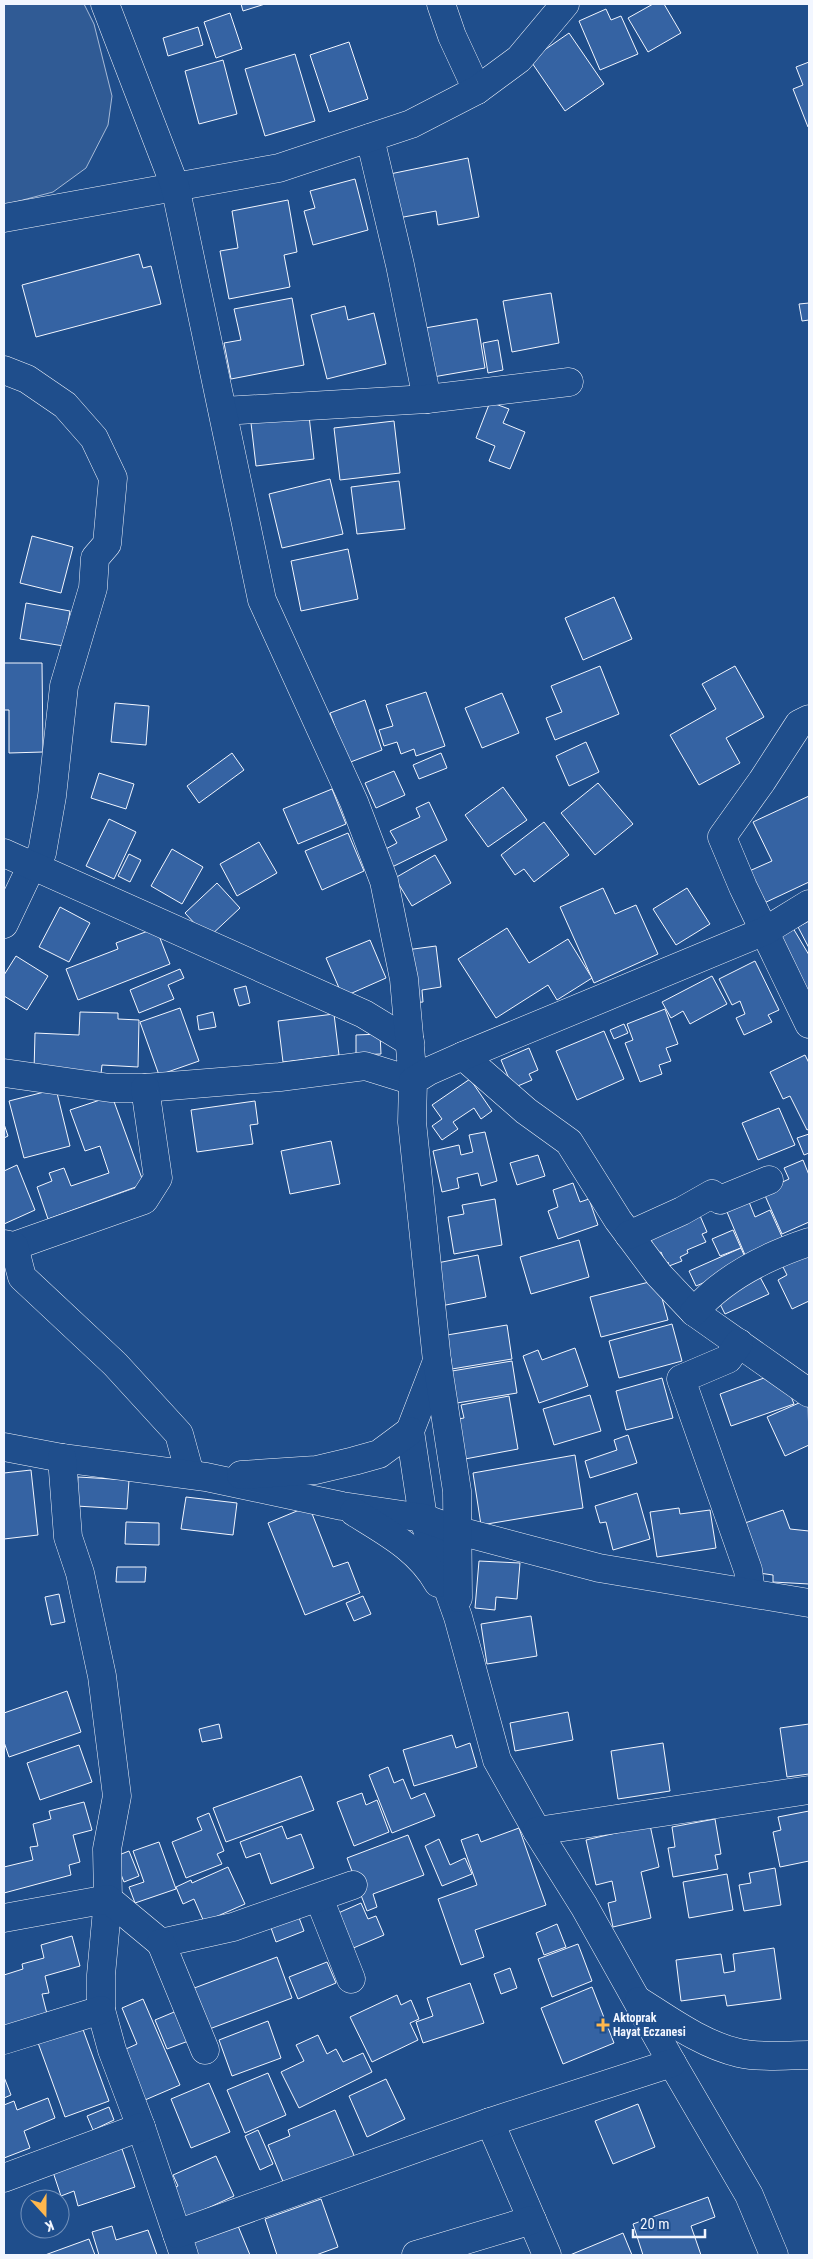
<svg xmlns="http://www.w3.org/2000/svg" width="813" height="2259" font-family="'Roboto Condensed',sans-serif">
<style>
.built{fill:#305b95;stroke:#a8bbd7}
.building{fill:#3563a3;stroke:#f2f6ff}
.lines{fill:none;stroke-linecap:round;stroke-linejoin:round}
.minor-casing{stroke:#f2f6ff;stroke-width:29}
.minor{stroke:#1f4e8c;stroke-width:28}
.poi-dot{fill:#ffb74d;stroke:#1f4e8c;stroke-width:2}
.labels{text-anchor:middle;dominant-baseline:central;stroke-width:4;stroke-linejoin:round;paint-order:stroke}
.poi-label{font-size:12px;font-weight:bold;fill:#f2f6ff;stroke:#1f4e8c;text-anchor:start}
</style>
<rect width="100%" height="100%" fill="#1f4e8c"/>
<path class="built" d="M4,4H84L94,24L112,96L108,125L86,168L53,192L4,205Z"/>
<g class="building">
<path d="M241,4H265L243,11Z"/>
<path d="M653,4H664L681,33L648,52L628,18Z"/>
<path d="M606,9L611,20L621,16L638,54L600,70L579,21Z"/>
<path d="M230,13L242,49L216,58L204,22Z"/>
<path d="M198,27L203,45L168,56L163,38Z"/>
<path d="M569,33L604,84L565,111L530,60Z"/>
<path d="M349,42L368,99L329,112L310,55Z"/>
<path d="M295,54L315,121L265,136L245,69Z"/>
<path d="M223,60L237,114L199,124L185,71Z"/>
<path d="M809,62V127H808L793,89L803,85L796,67Z"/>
<path d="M468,158L479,217L438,225L436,211L393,219L385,175Z"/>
<path d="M355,179L368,230L313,245L304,211L315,208L310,191Z"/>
<path d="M288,200L297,252L284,255L290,287L229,299L220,251L238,248L232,211Z"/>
<path d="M139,254L143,268L151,266L161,304L36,337L22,285Z"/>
<path d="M551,293L559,343L512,352L503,301Z"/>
<path d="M292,298L304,365L231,379L224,343L241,340L234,309Z"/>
<path d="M809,303V320L802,321L799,304Z"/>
<path d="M345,306L348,320L374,313L386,364L327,379L311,315Z"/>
<path d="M477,319L485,368L433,377L425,328Z"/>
<path d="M498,340L503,370L488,373L483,343Z"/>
<path d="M490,402L509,409L503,423L525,432L510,469L489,461L495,446L476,438Z"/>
<path d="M309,416L314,459L256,466L251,423Z"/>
<path d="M394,421L400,473L340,480L334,428Z"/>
<path d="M330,479L343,534L282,548L269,494Z"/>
<path d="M399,481L405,529L357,534L351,487Z"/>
<path d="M32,536L73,547L61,593L20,583Z"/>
<path d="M348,549L358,599L301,611L291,561Z"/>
<path d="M614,597L632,639L583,660L565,618Z"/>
<path d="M26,603L70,611L64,646L20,639Z"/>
<path d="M4,663H42L43,752L9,753V710H4Z"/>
<path d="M600,666L619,714L555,740L546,718L562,712L551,686Z"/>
<path d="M735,666L764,717L726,738L740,763L699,785L670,735L716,709L702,684Z"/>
<path d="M426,692L445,746L416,756L414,749L401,754L397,742L384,746L379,730L393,726L386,705Z"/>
<path d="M502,693L519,733L482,748L465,708Z"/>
<path d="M365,700L382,750L348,763L330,713Z"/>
<path d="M115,703L149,706L146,745L111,742Z"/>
<path d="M586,742L599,772L569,786L556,756Z"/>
<path d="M232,753L244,770L199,803L187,786Z"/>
<path d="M441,753L447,768L419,779L413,765Z"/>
<path d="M394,771L405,795L376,808L365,783Z"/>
<path d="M99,773L134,784L126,809L91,798Z"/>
<path d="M598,783L633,824L595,855L561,813Z"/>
<path d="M503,787L527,820L488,847L465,815Z"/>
<path d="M332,789L346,824L298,844L283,809Z"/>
<path d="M809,796V882L762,904L747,872L772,861L753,822Z"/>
<path d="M429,802L447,840L388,869L380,852L397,843L390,831L420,817L416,808Z"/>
<path d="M109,819L136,832L114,879L86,866Z"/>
<path d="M544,822L569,855L534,882L524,869L515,875L501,855Z"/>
<path d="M348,833L364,871L322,890L305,851Z"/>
<path d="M259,842L277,873L237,896L220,864Z"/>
<path d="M172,849L203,867L182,904L151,886Z"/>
<path d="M129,854L141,860L130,882L118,876Z"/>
<path d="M435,855L451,883L412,906L395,878Z"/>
<path d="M217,883L240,908L208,938L185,913Z"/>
<path d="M603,888L615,914L636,905L658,954L594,983L560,907Z"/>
<path d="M687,888L710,924L676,945L653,909Z"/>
<path d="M60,907L90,923L69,962L39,947Z"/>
<path d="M809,921V948L798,927Z"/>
<path d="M156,928L170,964L78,1000L66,969L118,949L116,943Z"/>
<path d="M507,928L529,963L568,939L592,978L557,1000L548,985L496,1018L458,959Z"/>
<path d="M793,928L809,955V993L772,940Z"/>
<path d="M370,940L386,978L343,997L326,958Z"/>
<path d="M436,946L441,987L422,990L423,1002L412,1003L406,950Z"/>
<path d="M16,956L48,976L27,1010L4,996V975Z"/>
<path d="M755,961L779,1010L768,1015L772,1022L744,1035L736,1018L745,1014L740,1001L732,1005L719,979Z"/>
<path d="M180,969L184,978L168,985L174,999L139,1013L130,990Z"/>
<path d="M712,976L727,1004L690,1024L683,1011L671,1018L662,1002Z"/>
<path d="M246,986L250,1003L239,1006L234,989Z"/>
<path d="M180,1008L199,1061L159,1075L140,1022Z"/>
<path d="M665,1009L678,1044L666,1048L671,1061L659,1065L662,1074L640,1082L625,1043L633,1040L627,1024Z"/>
<path d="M80,1012L118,1013V1019L139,1020L138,1067L102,1065L101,1074L34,1072L35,1033L79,1035Z"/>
<path d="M213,1012L216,1027L199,1030L197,1016Z"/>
<path d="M334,1014L339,1055L283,1062L278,1021Z"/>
<path d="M624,1024L628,1033L614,1039L610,1030Z"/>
<path d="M604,1031L624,1079L577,1100L556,1051Z"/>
<path d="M380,1034L381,1054L356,1055V1035Z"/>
<path d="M529,1048L538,1070L529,1074L532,1080L513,1088L501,1060Z"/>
<path d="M805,1055L809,1063V1129L807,1130L790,1096L783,1099L770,1072Z"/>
<path d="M470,1079L492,1111L481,1119L474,1108L453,1122L458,1129L442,1140L432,1126L442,1119L432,1105Z"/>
<path d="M56,1089L70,1146L24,1158L9,1101Z"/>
<path d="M112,1096L144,1184L48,1219L37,1187L52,1181L49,1173L64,1168L71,1186L109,1173L100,1146L85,1151L70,1110Z"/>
<path d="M255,1101L258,1124L250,1125L253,1144L197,1152L191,1110Z"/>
<path d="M779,1108L795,1145L758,1160L742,1123Z"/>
<path d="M4,1124L8,1136L4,1138Z"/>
<path d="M485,1132L497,1181L481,1186L478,1173L457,1178L459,1188L442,1192L433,1151L459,1145L461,1155L473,1152L469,1135Z"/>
<path d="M809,1134V1153L804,1155L797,1138Z"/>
<path d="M331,1141L340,1184L290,1194L281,1151Z"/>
<path d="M538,1155L545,1176L517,1185L510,1163Z"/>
<path d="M803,1160L809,1175V1222L782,1234L763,1191L789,1179L784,1168Z"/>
<path d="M17,1165L35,1210L4,1224V1171Z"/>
<path d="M573,1183L580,1202L589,1199L598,1225L558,1239L548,1211L558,1207L553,1190Z"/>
<path d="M495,1199L502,1245L454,1254L448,1217L464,1214L462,1205Z"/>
<path d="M749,1202L755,1217L770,1210L783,1239L745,1255L727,1212Z"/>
<path d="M698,1211L707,1232L702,1234L706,1242L687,1250L688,1253L680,1257L682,1261L669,1266L668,1262L666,1264L661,1252L657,1254L648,1233Z"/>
<path d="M733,1230L741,1248L720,1256L712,1239Z"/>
<path d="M579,1240L589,1277L531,1294L520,1257Z"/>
<path d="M741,1248L748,1264L696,1286L689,1271Z"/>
<path d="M809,1250V1301L792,1309L778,1280L787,1275L781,1263Z"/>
<path d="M478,1255L486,1297L441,1306L432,1264Z"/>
<path d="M760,1277L769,1294L725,1314L717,1298Z"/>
<path d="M657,1280L668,1320L601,1337L590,1297Z"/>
<path d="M672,1324L682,1361L619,1378L609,1341Z"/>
<path d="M507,1325L512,1359L446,1370L441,1336Z"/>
<path d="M575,1348L588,1386L539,1403L523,1356L538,1350L542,1360Z"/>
<path d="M512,1361L517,1393L451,1404L446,1372Z"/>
<path d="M662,1378L673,1418L626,1430L616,1391Z"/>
<path d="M764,1378L789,1391L794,1404L731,1426L720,1394Z"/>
<path d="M590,1395L601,1431L554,1445L543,1409Z"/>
<path d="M509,1396L518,1449L465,1459L458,1419L464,1418L461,1405Z"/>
<path d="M808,1399L809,1445L785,1456L767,1417Z"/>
<path d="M628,1435L637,1463L590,1478L585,1461L617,1450L614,1440Z"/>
<path d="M575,1455L583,1508L481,1525L473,1473Z"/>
<path d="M31,1470L38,1535L4,1539V1473Z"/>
<path d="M78,1477L129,1480L127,1509L76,1506Z"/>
<path d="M637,1493L650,1539L613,1550L606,1522L600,1523L595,1506Z"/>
<path d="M186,1497L237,1503L233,1535L181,1529Z"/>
<path d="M309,1506L333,1567L348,1562L360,1593L305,1615L268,1523Z"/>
<path d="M679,1508L680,1514L710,1510L716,1548L657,1557L650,1512Z"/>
<path d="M783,1510L790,1529L809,1531V1584L773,1582V1575L759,1573L742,1524Z"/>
<path d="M126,1522L159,1523V1545L125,1544Z"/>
<path d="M479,1561L520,1563L517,1599L496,1597L495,1610L475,1608Z"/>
<path d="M117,1567H146L145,1582H116Z"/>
<path d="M59,1594L65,1622L51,1625L45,1597Z"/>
<path d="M363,1596L371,1614L354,1621L346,1603Z"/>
<path d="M531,1616L537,1656L487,1664L481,1624Z"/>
<path d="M67,1691L81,1732L9,1757L4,1742V1713Z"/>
<path d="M568,1712L573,1740L515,1751L510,1723Z"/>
<path d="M219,1724L222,1738L202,1742L199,1729Z"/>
<path d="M809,1724V1774L787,1777L780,1728Z"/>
<path d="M452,1735L456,1748L470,1743L477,1767L414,1786L403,1750Z"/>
<path d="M663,1743L670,1791L618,1799L611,1751Z"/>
<path d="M79,1745L92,1782L40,1800L27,1763Z"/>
<path d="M388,1767L394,1783L403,1779L411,1799L425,1793L435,1816L392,1833L369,1775Z"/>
<path d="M301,1776L314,1810L226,1842L213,1808Z"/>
<path d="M362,1793L366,1805L377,1800L389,1832L354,1846L337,1802Z"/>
<path d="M84,1802L92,1830L73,1835L80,1862L69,1865L71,1875L4,1893V1867L33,1860L30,1847L38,1846L33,1824L51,1819L49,1811Z"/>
<path d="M809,1811V1861L780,1867L773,1832L781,1830L778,1817Z"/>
<path d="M209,1813L224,1851L217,1854L222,1864L186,1878L172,1842L202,1830L197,1818Z"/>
<path d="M715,1819L721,1854L715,1855L718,1869L673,1877L668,1848L675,1847L672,1827Z"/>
<path d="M650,1825L659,1867L641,1872L651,1918L613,1927L608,1903L616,1901L612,1881L596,1885L586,1840Z"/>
<path d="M282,1826L287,1839L301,1834L314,1868L271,1884L260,1853L246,1858L240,1842Z"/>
<path d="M519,1828L546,1905L475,1930L484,1957L461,1965L438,1899L477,1885L461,1840L478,1834L481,1842Z"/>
<path d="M408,1835L424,1875L373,1894L377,1907L367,1911L347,1858Z"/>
<path d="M439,1839L450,1865L465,1858L472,1874L442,1886L425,1846Z"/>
<path d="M159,1842L176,1889L135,1903L129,1887L144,1882L133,1851Z"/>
<path d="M129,1851L139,1876L124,1882L114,1857Z"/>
<path d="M228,1867L245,1904L204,1922L194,1899L183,1904L176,1887L191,1880L192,1883Z"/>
<path d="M775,1868L781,1905L744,1911L739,1885L751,1883L749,1873Z"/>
<path d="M727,1874L733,1910L689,1918L683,1882Z"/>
<path d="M361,1903L368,1919L376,1916L384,1935L351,1949L336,1914Z"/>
<path d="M298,1915L304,1931L276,1942L270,1925Z"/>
<path d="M557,1924L566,1947L544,1955L536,1933Z"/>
<path d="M72,1936L80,1966L45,1976L49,1993L42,1994L47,2014L4,2026V1975L23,1969L22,1964L44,1958L41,1945Z"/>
<path d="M578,1944L592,1981L552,1997L538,1959Z"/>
<path d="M774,1948L781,1999L727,2006L725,1995L681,2001L676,1960L721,1954L724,1973L735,1971L733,1954Z"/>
<path d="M277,1957L292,1998L204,2031L189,1990Z"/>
<path d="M327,1962L336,1983L298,1999L289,1977Z"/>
<path d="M510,1968L517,1988L501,1994L494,1974Z"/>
<path d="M470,1983L484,2023L423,2043L416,2022L433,2016L427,1998Z"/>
<path d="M592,1987L614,2043L563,2064L541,2008Z"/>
<path d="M397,1995L401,2005L411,2000L419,2019L410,2023L418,2040L372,2062L350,2017Z"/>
<path d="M143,1999L180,2085L138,2103L117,2053L137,2044L122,2008Z"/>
<path d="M179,2010L191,2040L167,2049L155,2020Z"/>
<path d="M268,2021L281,2058L232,2076L219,2040Z"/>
<path d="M81,2024L109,2101L65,2117L37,2040Z"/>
<path d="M318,2035L327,2054L336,2049L343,2062L363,2053L372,2072L299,2108L281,2072L304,2061L296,2045Z"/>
<path d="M268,2073L286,2115L245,2133L227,2090Z"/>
<path d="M4,2077L11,2095L4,2098Z"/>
<path d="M386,2079L405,2119L367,2137L349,2096Z"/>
<path d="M209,2083L230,2132L191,2148L171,2099Z"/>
<path d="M48,2098L55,2118L24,2131L30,2148L4,2158V2105L14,2101L17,2110Z"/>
<path d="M638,2104L655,2147L613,2164L595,2121Z"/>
<path d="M109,2107L114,2120L93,2130L87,2116Z"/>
<path d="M335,2110L356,2160L286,2189L268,2145L290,2136L288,2130Z"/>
<path d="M258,2130L273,2164L260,2170L245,2136Z"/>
<path d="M120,2143L135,2187L78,2206L74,2191L61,2196L51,2166Z"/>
<path d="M216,2156L234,2196L184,2219L171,2189L178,2186L173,2175Z"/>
<path d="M708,2197L715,2217L691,2226L701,2255H643L633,2224Z"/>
<path d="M321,2199L338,2247L316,2255H277L265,2219Z"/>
<path d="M236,2221L250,2255H195L189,2241Z"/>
<path d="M112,2226L116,2240L148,2230L157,2255H99L92,2232Z"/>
<path d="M623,2233L632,2255H570Z"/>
<path d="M89,2239L95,2255H45Z"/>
</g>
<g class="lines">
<g class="minor-casing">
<g id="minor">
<path d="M441,4L452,36L477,90"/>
<path d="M370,138L400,265L427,399"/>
<path d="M4,218L279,168L411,124L477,90L519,59L565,4"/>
<path d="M4,370L27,379L65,405L94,438L113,478L107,544L95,558L93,588L64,686L52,796L42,853L32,865L4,924"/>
<path d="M223,411L427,399L569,382"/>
<path d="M809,719L799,724L762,781L722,837L743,887L809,1024"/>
<path d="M4,853L364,1014L410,1042"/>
<path d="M463,1056L526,1111L569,1142L618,1220L659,1275L694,1312L809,1393"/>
<path d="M4,1073L110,1088H145L280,1077L365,1066L413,1081L404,979L384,881L354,802L262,600L175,186L105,4"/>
<path d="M629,1235L682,1211L712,1194L720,1200L769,1180"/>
<path d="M4,1244L14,1246L144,1200L158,1178L145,1088"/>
<path d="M14,1246L22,1277L115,1364L179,1434L190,1474"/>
<path d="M694,1312C723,1278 767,1256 809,1242"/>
<path d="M739,1343L728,1359L681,1379L748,1570L751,1592"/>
<path d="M437,1361L410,1431L423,1518L458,1617L497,1760L537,1831L584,1906L672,2063L749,2195L774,2255"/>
<path d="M4,1447L62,1458L206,1477L342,1506L423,1518L459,1531L599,1568L809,1603"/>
<path d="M62,1458L68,1537L80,1573L102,1676L117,1796L107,1849L108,1899L101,1975V2010L112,2050L141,2127L184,2255"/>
<path d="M241,1475L316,1470L354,1461L379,1454L410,1431"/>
<path d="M354,1512C386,1532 419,1549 438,1583"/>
<path d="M458,1598L457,1491L437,1361L412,1122L413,1081L429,1071L463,1056L765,931L809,904"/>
<path d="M537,1831L809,1790"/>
<path d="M319,1898L351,1979"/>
<path d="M4,1918L108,1899L161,1943L233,1927L353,1885"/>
<path d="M161,1943L205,2050"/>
<path d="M639,2001C669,2020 703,2045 739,2053C761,2058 787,2055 809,2055"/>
<path d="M4,2040L101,2010"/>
<path d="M490,2122L547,2255"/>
<path d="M4,2178L141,2127"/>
<path d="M177,2234L490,2122L672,2063"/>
<path d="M416,2255L532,2220"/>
</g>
</g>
<use href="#minor" class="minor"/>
</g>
<path class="poi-dot" d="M600.5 2017.5h5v5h5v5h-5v5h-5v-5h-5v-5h5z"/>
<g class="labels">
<g class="poi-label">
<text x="613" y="2018">Aktoprak<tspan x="613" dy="14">Hayat Eczanesi</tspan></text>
</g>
</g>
<rect width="813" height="2259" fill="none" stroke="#f2f6ff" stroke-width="10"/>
<g transform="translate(45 2214) rotate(159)"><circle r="24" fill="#1f4e8c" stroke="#7391ba"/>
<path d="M0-4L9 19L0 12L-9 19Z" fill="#ffb74d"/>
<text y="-8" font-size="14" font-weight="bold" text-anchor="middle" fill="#f2f6ff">K</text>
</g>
<path d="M633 2229v8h72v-8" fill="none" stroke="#f2f6ff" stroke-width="2.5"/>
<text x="640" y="2229" font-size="15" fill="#f2f6ff" stroke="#1f4e8c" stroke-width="4" paint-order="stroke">20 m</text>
</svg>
